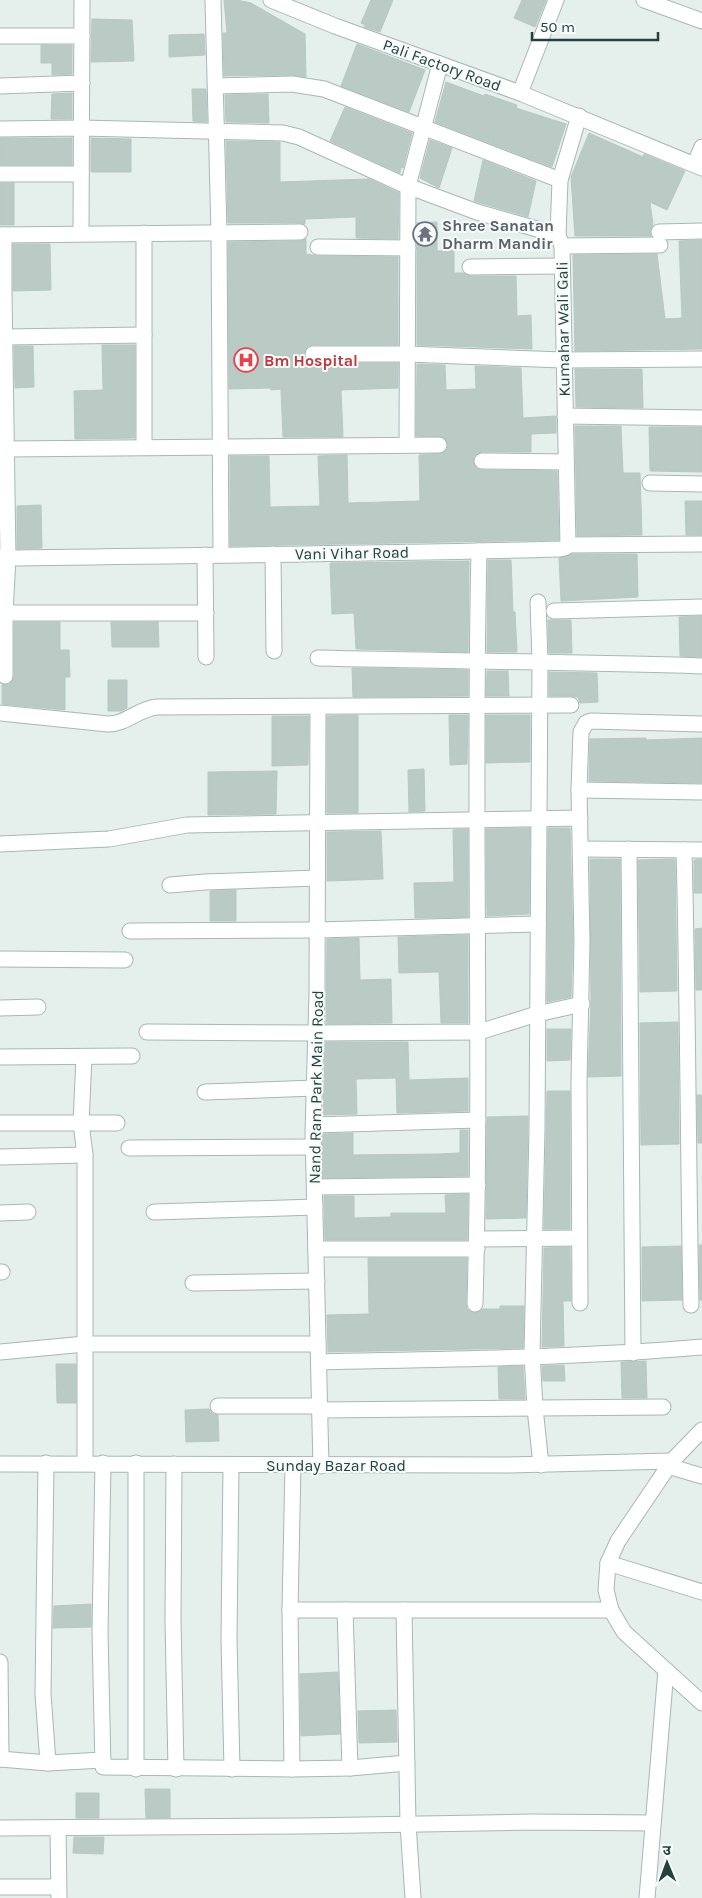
<svg xmlns="http://www.w3.org/2000/svg" width="702" height="1898" font-family="Karla,'Noto Sans Devanagari',sans-serif">
<style>
.building{fill:#bacac5;stroke:#b7c9c4}
.lines{fill:none;stroke-linecap:round;stroke-linejoin:round}
.minor-casing{stroke:#a7b8b5;stroke-width:17}
.minor{stroke:#fff;stroke-width:15}
.labels{text-anchor:middle;dominant-baseline:central;stroke-width:4;stroke-linejoin:round;paint-order:stroke}
.street-label{font-size:16px;fill:#23423f;stroke:#f6fbf9}
.worship-label{font-size:16px;font-weight:bold;fill:#5b616d;stroke:#f6fbf9;text-anchor:start}
.health-label{font-size:16px;font-weight:bold;fill:#be3a42;stroke:#f6fbf9;text-anchor:start}
</style>
<rect width="100%" height="100%" fill="#e5efec"/>
<g class="building">
<path d="M224,0H237L251,3L305,34L306,77L292,75L224,76L223,33H227Z"/>
<path d="M371,0H393L380,32L364,27L365,25L361,23Z"/>
<path d="M522,0H546L535,27L514,18Z"/>
<path d="M92,19L132,20L134,61L91,62Z"/>
<path d="M204,34L205,55L169,57V35Z"/>
<path d="M357,44L425,70L409,112L341,86Z"/>
<path d="M41,45H72V74L52,75V63H41Z"/>
<path d="M446,82L484,96L485,94L517,105L516,108L566,124L552,167L435,122Z"/>
<path d="M192,89H206L207,122L193,121Z"/>
<path d="M72,93V119H51L52,94Z"/>
<path d="M268,94L269,123L226,122L225,95Z"/>
<path d="M345,107L412,133L403,168L401,167L400,173L330,141Z"/>
<path d="M589,133L643,157L644,154L685,171L667,210L650,202L653,225L650,232L651,236H575L571,177Z"/>
<rect x="0" y="138" width="72" height="27"/>
<path d="M91,138L131,139V172H91Z"/>
<path d="M430,140L452,148L439,188L420,178Z"/>
<path d="M226,141L280,142V182L369,179L399,193L398,239L356,238V217L305,219V224L300,223H228Z"/>
<path d="M483,160L536,181L528,217L474,201Z"/>
<rect x="0" y="183" width="14" height="42"/>
<path d="M437,222V251L454,250V273H463L470,276H516L517,316L531,315L532,349L417,345V223Z"/>
<path d="M306,239V254L317,256L398,257V345H313L308,346L305,350V358L313,363H398V388L341,390L343,437H283L281,389L271,390L270,388L229,389L228,242L300,241Z"/>
<path d="M702,240V349L575,351L573,255L657,254L665,319L682,318L679,241Z"/>
<path d="M13,244H50L51,290L13,291Z"/>
<path d="M102,345H135V438L75,439L74,391L103,390Z"/>
<path d="M14,346H33L34,387L15,388Z"/>
<path d="M417,364L445,365L446,390L476,389L475,366L521,368L523,418L556,416V433L531,434V452H482L474,456L473,461L477,469L482,470L557,471L559,540L230,546V456H269L270,507L320,506L318,456L347,455L348,503L420,501L419,455L443,453L447,449L448,444L443,437L416,436Z"/>
<path d="M575,369H642L643,408L576,407Z"/>
<path d="M575,426H621L623,473H640L642,535L577,536Z"/>
<path d="M649,427H702V472L650,471Z"/>
<path d="M685,501H702V535H686Z"/>
<path d="M41,505L42,548L17,549V506Z"/>
<path d="M572,554H637L638,597L561,601L559,558Z"/>
<path d="M488,560H511L513,612H515L517,652H487Z"/>
<path d="M469,561L468,652L356,649L354,613L332,614L330,563Z"/>
<path d="M702,616V657L680,656L679,617Z"/>
<path d="M548,620H571L572,653H549Z"/>
<path d="M14,622H60V650H69L70,677H65V710L2,704V685L10,684L14,676Z"/>
<path d="M111,622H158L159,647H112Z"/>
<path d="M352,668L468,670V696L353,697Z"/>
<path d="M487,671H508L509,696H486Z"/>
<path d="M549,672L597,673L598,702L580,703L578,697L571,696H549Z"/>
<path d="M108,680H127V708L122,711H108Z"/>
<path d="M358,715V813H327V716Z"/>
<path d="M449,715H468L467,764L450,765Z"/>
<path d="M486,715H530V762L486,763Z"/>
<path d="M272,716H309L308,765L272,766Z"/>
<path d="M646,738V740L702,738V783L589,781L590,739Z"/>
<path d="M424,769L425,811L409,812L408,770Z"/>
<path d="M277,771L276,814L208,815V772Z"/>
<path d="M530,828L529,914L487,916L486,829Z"/>
<path d="M548,828H570L573,942L571,997L547,1002Z"/>
<path d="M468,829V917L415,918L414,883L454,882L453,830Z"/>
<path d="M381,831L383,879L327,881V832Z"/>
<path d="M590,859H620L621,1076L588,1077L591,1002Z"/>
<path d="M675,859L677,991L640,992L638,860Z"/>
<path d="M702,859V893H694V860Z"/>
<path d="M236,890V921H210V891Z"/>
<path d="M702,928V990H696L695,929Z"/>
<path d="M468,935V1023H441L439,972L399,973L398,937Z"/>
<path d="M359,938L360,980L391,979L392,1023L326,1024L327,939Z"/>
<path d="M678,1022L679,1144L641,1145L640,1023Z"/>
<path d="M547,1029H571L570,1060L547,1061Z"/>
<path d="M325,1042H408L409,1080L468,1078V1111L397,1113L396,1078L356,1079L357,1114L323,1115Z"/>
<path d="M547,1091H570V1229H544Z"/>
<path d="M697,1095H702V1143H698Z"/>
<path d="M528,1116L526,1218L486,1219L487,1117Z"/>
<path d="M460,1130H468V1176L323,1178L322,1134L353,1133V1155L439,1154L460,1153Z"/>
<path d="M468,1194L467,1240H325L324,1196H354V1218L391,1217V1213H446L445,1195Z"/>
<path d="M699,1245H702V1300H700Z"/>
<path d="M681,1246L682,1300L642,1301V1247Z"/>
<path d="M570,1247L571,1301H563L564,1346L542,1347L544,1248Z"/>
<path d="M368,1258H467L466,1304L467,1309L475,1313L483,1309H500V1306H524L523,1348L328,1352L327,1315L369,1314Z"/>
<path d="M646,1361L647,1398H622L621,1362Z"/>
<path d="M56,1364H76V1403H57Z"/>
<path d="M564,1365L565,1381H543L542,1366Z"/>
<path d="M523,1366L525,1399H499L498,1367Z"/>
<path d="M209,1409L213,1414L218,1415L219,1441L186,1442L185,1410Z"/>
<path d="M91,1604V1627L53,1628L54,1606Z"/>
<path d="M338,1672L340,1734L301,1736L300,1674Z"/>
<path d="M396,1710L397,1742L359,1743L358,1711Z"/>
<path d="M145,1789H170V1818H146Z"/>
<rect x="76" y="1793" width="23" height="25"/>
<path d="M74,1837H104L103,1854L73,1853Z"/>
</g>
<g class="lines">
<g class="minor-casing">
<g id="minor">
<path d="M213,0L219,233L221,555"/>
<path d="M271,0L335,26L520,93L702,168"/>
<path d="M644,0L702,21"/>
<path d="M0,36H82"/>
<path d="M0,86L82,83"/>
<path d="M216,86L292,84L324,89L560,180"/>
<path d="M520,93L556,0"/>
<path d="M0,129L82,128L283,133L299,137L402,184L477,212L558,235"/>
<path d="M695,163L702,147"/>
<path d="M0,174H81"/>
<path d="M659,232L702,231"/>
<path d="M81,233L82,0"/>
<path d="M144,233V447"/>
<path d="M0,235L300,232"/>
<path d="M4,235V292L8,557L5,613V676"/>
<path d="M562,246L660,245"/>
<path d="M318,247L408,248"/>
<path d="M470,267L562,266"/>
<path d="M4,337L144,335"/>
<path d="M313,354H407L563,360L702,359"/>
<path d="M565,416L702,418"/>
<path d="M407,445L408,186L440,64"/>
<path d="M7,449L439,445"/>
<path d="M482,461L566,462"/>
<path d="M650,483L702,484"/>
<path d="M568,545L562,246L558,235L560,180L579,116"/>
<path d="M273,554L274,651"/>
<path d="M205,555L206,657"/>
<path d="M0,557L17,558C198,555 379,554 560,549L565,548L568,545L702,544"/>
<path d="M538,602L540,661L537,1129L532,1353L535,1408L541,1465"/>
<path d="M554,611L702,607"/>
<path d="M5,613H206"/>
<path d="M318,658C446,661 574,662 702,666"/>
<path d="M318,707L317,993L313,1133L321,1466"/>
<path d="M0,713L108,724C127,724 137,709 157,707L571,705"/>
<path d="M579,790L702,792"/>
<path d="M0,844L109,839L187,825L580,818"/>
<path d="M581,849L702,850"/>
<path d="M629,849L633,1353"/>
<path d="M684,850C688,1002 688,1153 691,1305"/>
<path d="M170,885L205,882L317,878"/>
<path d="M130,931L317,930L538,924"/>
<path d="M0,959L125,960"/>
<path d="M0,1008L38,1007"/>
<path d="M147,1032L316,1033L479,1032L537,1014L582,1004"/>
<path d="M0,1057L132,1056"/>
<path d="M84,1057L81,1123L85,1155V1463"/>
<path d="M205,1092L315,1088"/>
<path d="M0,1123H117"/>
<path d="M314,1125L478,1120"/>
<path d="M129,1148L314,1147"/>
<path d="M0,1157L85,1155"/>
<path d="M315,1187L478,1185"/>
<path d="M154,1212L315,1207"/>
<path d="M0,1213L28,1212"/>
<path d="M477,1239L579,1238"/>
<path d="M316,1249H477"/>
<path d="M0,1272H2"/>
<path d="M193,1283L317,1281"/>
<path d="M580,1303L579,1081L582,942L579,790L581,732L586,723L591,721L702,724"/>
<path d="M475,1304C482,1053 473,802 479,551"/>
<path d="M0,1352L85,1344H318"/>
<path d="M319,1362C447,1359 574,1358 702,1347"/>
<path d="M218,1406H320"/>
<path d="M320,1410L663,1407"/>
<path d="M702,1430L672,1461L618,1541L608,1563L606,1590L611,1610L624,1632L702,1703"/>
<path d="M46,1463L43,1694L48,1763"/>
<path d="M103,1463L100,1632L103,1767L292,1769L350,1768L407,1763"/>
<path d="M0,1464L508,1465L672,1461"/>
<path d="M174,1464L173,1620L176,1769"/>
<path d="M231,1465L229,1639L232,1769"/>
<path d="M668,1466L702,1476"/>
<path d="M608,1563L702,1592"/>
<path d="M290,1610H611"/>
<path d="M345,1610L350,1768"/>
<path d="M404,1610L408,1824L413,1898"/>
<path d="M0,1662L1,1759"/>
<path d="M0,1759L48,1763L103,1760"/>
<path d="M136,1769V1463"/>
<path d="M292,1769L290,1610L293,1465"/>
<path d="M0,1828L303,1826L532,1822L653,1823"/>
<path d="M58,1828L59,1898"/>
<path d="M0,1887H58"/>
<path d="M647,1898L666,1670"/>
</g>
</g>
<use href="#minor" class="minor"/>
</g>
<defs>
<g id="temple-ring" transform="scale(1.25)"><circle r="9.5" fill="#f6fbf9" stroke="#6b7280" stroke-width="1.5"/><path d="M0-6L5-2H3V0L6.5 2.5H4V6H1.5V3h-3V6H-4V2.5H-6.5L-3 0V-2H-5Z" fill="#6b7280"/></g>
<g id="hospital-ring" transform="scale(1.25)"><circle r="9.5" fill="#f6fbf9" stroke="#e0444e" stroke-width="1.5"/><path d="M-5-5h3v3.5h4V-5h3V5h-3V1.5h-4V5h-3Z" fill="#e0444e"/></g>
</defs>
<g fill-rule="evenodd">
<use href="#temple-ring" x="425" y="234"/>
<use href="#hospital-ring" x="246" y="360"/>
</g>
<g class="labels">
<g class="street-label">
<text transform="translate(442 65) rotate(20)">Pali Factory Road</text>
<text transform="translate(563 329) rotate(-91)">Kumahar Wali Gali</text>
<text transform="translate(352 553) rotate(-1)">Vani Vihar Road</text>
<text transform="translate(316 1087) rotate(-89)">Nand Ram Park Main Road</text>
<text x="336" y="1465">Sunday Bazar Road</text>
</g>
<g class="worship-label">
<text x="442" y="225">Shree Sanatan<tspan x="442" dy="18">Dharm Mandir</tspan></text>
</g>
<g class="health-label">
<text x="264" y="360">Bm Hospital</text>
</g>
</g>
<g transform="translate(667 1863) rotate(359)" stroke="#f6fbf9" stroke-width="4" paint-order="stroke">
<path d="M0-4L9 19L0 12L-9 19Z" fill="#23423f"/>
<text y="-8" font-size="14" font-weight="bold" text-anchor="middle" fill="#23423f">उ</text>
</g>
<path d="M532 32v8h126v-8" fill="none" stroke="#23423f" stroke-width="2.5"/>
<text x="540" y="32" font-size="15" fill="#23423f" stroke="#f6fbf9" stroke-width="4" paint-order="stroke">50 m</text>
</svg>
